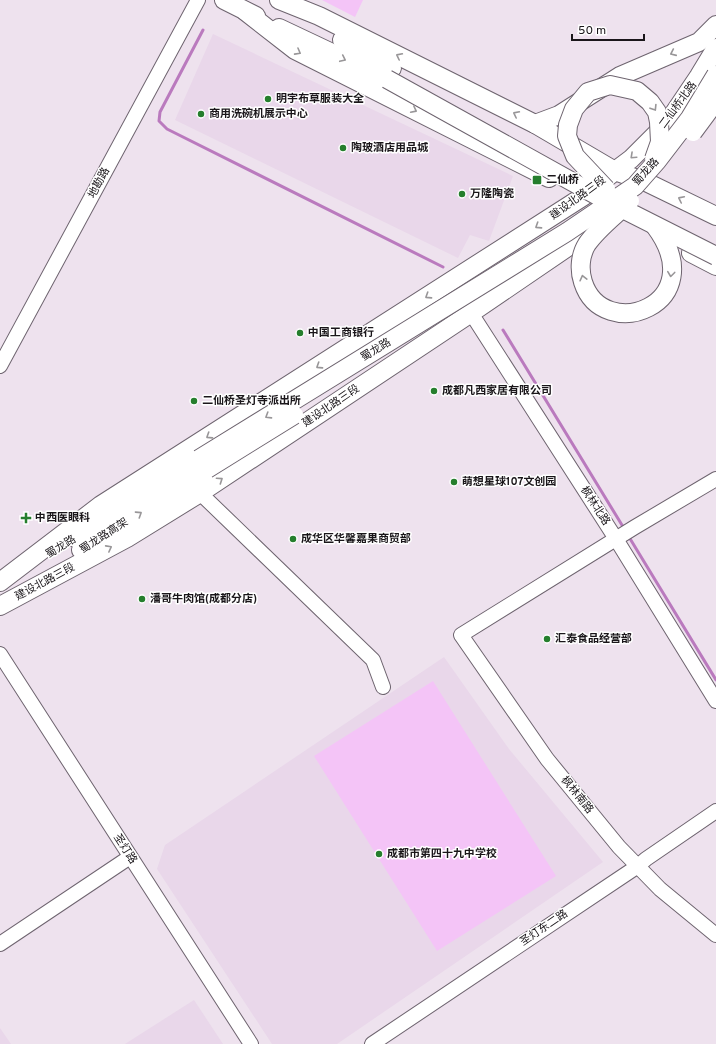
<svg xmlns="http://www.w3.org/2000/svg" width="716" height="1044" font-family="Overpass,'Noto Sans SC',sans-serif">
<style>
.built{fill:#e9d7ea}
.green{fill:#f4c4f7}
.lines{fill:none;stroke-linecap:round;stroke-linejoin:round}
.stream{stroke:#ba7abe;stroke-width:3}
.minor-casing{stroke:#6e646f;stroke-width:16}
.major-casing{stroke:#6e646f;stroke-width:20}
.minor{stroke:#fff;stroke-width:14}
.major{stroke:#fff;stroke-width:18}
.major-bridge-casing{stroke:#6e646f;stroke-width:20;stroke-linecap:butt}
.major-bridge{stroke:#fff;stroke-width:18}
.oneway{stroke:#989698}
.poi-dot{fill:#257e2d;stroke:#fff;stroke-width:1.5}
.labels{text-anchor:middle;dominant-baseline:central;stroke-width:3;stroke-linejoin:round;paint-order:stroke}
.poi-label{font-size:11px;font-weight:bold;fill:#1a161a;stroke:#fff;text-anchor:start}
.street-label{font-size:11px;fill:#1a161a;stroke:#fff}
</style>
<rect width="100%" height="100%" fill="#eee2ee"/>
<g class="built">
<path d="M213,34L513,176L489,241L470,235L458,258L175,120Z"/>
<path d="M444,657L509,749L603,862L337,1044H272L157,869L165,845Z"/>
<path d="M194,1000L223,1044H125Z"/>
<path d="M0,1028L11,1044H0Z"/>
</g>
<g class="green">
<path d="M322,0H363L355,17Z"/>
<path d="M433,681L556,876L437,951L314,756Z"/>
</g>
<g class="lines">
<g class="stream">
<path d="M203,30L160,112L159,121L167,129L443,267"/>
<path d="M503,330L625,530"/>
<path d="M629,537L716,680"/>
</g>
<g class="minor-casing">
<g id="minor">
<path d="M471,313L616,539L716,701"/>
<path d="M0,366L198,0"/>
<path d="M716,479L635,527L461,635L547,759L619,847L660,889L716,935"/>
<path d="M200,493L373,660L383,687"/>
<path d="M0,654L251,1044"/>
<path d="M0,944L130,857"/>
<path d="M372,1044L638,866L646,859L716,811"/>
</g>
</g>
<g class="major-casing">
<g id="major">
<path d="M224,0L256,16"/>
<path d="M279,0L319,16L535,124L615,171L646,182L716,216"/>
<path d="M245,11L295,50L549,178"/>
<path d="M279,28L387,79"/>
<path d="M342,40L392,68"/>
<path d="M535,124L559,115L620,76L699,42L716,25"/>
<path d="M691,253L716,266"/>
<path d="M75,538L199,459"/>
<path d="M81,550L207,469"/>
<path d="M0,582L101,505L584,196L615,171L631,159L668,122L699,76L716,48"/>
<path d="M0,606L127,538L200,493L471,313L600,225"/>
</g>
</g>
<use href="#minor" class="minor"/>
<use href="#major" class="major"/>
<g class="major-bridge-casing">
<g id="major-bridge">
<path d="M387,79L605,200L716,256"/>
<path d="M693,132L716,101"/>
<path d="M606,189L575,156L567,136L568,125L574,109L588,92L610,85L637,91L650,102L657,112L659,122L660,142L654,159"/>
<path d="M630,201C616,215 598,228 587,244C580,255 579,270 583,282C603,345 714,305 655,226"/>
<path d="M199,459L567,232L635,186L657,161L690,118L716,75"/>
<path d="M207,469L294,415"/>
</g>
</g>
<use href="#major-bridge" class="major-bridge"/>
</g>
<defs><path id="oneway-chevron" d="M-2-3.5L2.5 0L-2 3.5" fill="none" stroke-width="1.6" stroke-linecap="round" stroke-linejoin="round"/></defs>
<g class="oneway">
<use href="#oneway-chevron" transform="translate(298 52) rotate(29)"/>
<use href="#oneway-chevron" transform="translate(673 53) rotate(156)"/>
<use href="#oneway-chevron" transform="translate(399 56) rotate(-153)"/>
<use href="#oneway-chevron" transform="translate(343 59) rotate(25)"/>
<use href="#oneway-chevron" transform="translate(654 108) rotate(58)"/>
<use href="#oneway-chevron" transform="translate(414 110) rotate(27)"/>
<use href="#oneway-chevron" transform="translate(516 114) rotate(-153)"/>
<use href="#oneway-chevron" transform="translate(633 156) rotate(137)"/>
<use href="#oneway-chevron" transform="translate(681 199) rotate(-154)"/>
<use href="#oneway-chevron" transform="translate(538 226) rotate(147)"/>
<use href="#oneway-chevron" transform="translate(671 274) rotate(97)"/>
<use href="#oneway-chevron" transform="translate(583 278) rotate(-104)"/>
<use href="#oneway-chevron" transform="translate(428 296) rotate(147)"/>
<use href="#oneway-chevron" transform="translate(319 366) rotate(147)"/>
<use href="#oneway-chevron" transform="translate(268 416) rotate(148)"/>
<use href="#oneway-chevron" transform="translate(209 436) rotate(147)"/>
<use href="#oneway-chevron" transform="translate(220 480) rotate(-34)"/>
<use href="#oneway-chevron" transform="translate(139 514) rotate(-33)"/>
<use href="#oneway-chevron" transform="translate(109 548) rotate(-28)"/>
</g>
<g class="poi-dot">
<circle cx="268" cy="99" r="4"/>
<circle cx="201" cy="114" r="4"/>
<circle cx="343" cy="148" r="4"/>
<rect x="532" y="175" width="10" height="10" rx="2"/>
<circle cx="462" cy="194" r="4"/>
<circle cx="300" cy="333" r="4"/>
<circle cx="434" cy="391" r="4"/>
<circle cx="194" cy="401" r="4"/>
<circle cx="454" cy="482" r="4"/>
<path d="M24 512h4v4h4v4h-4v4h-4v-4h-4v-4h4z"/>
<circle cx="293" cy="539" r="4"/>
<circle cx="142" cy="599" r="4"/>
<circle cx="547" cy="639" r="4"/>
<circle cx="379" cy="854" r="4"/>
</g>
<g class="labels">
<g class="poi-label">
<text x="276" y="99">明宇布草服装大全</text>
<text x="209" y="114">商用洗碗机展示中心</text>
<text x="351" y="148">陶玻酒店用品城</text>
<text x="546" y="180">二仙桥</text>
<text x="470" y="194">万隆陶瓷</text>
<text x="308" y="333">中国工商银行</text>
<text x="442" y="391">成都凡西家居有限公司</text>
<text x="202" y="401">二仙桥圣灯寺派出所</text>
<text x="462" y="482">萌想星球107文创园</text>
<text x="35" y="518">中西医眼科</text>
<text x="301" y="539">成华区华馨嘉果商贸部</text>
<text x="150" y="599">潘哥牛肉馆(成都分店)</text>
<text x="555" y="639">汇泰食品经营部</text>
<text x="387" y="854">成都市第四十九中学校</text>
</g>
<g class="street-label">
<text transform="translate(678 105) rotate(-54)">二仙桥北路</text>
<text transform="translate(646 172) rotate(-48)">蜀龙路</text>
<text transform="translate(99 183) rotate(-62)">地勘路</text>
<text transform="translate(578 198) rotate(-36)">建设北路三段</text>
<text transform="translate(376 350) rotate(-32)">蜀龙路</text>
<text transform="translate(331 406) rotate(-34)">建设北路三段</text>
<text transform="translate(595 506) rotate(57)">枫林北路</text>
<text transform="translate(104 536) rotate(-33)">蜀龙路高架</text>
<text transform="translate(61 547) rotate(-32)">蜀龙路</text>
<text transform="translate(45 582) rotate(-28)">建设北路三段</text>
<text transform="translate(577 795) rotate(51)">枫林南路</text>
<text transform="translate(125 849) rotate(57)">圣灯路</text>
<text transform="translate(544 928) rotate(-34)">圣灯东二路</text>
</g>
</g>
<path d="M572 34v6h72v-6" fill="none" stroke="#1a161a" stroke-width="2"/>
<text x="578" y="34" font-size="12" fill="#1a161a" stroke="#ffffff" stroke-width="3" paint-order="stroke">50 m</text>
</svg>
